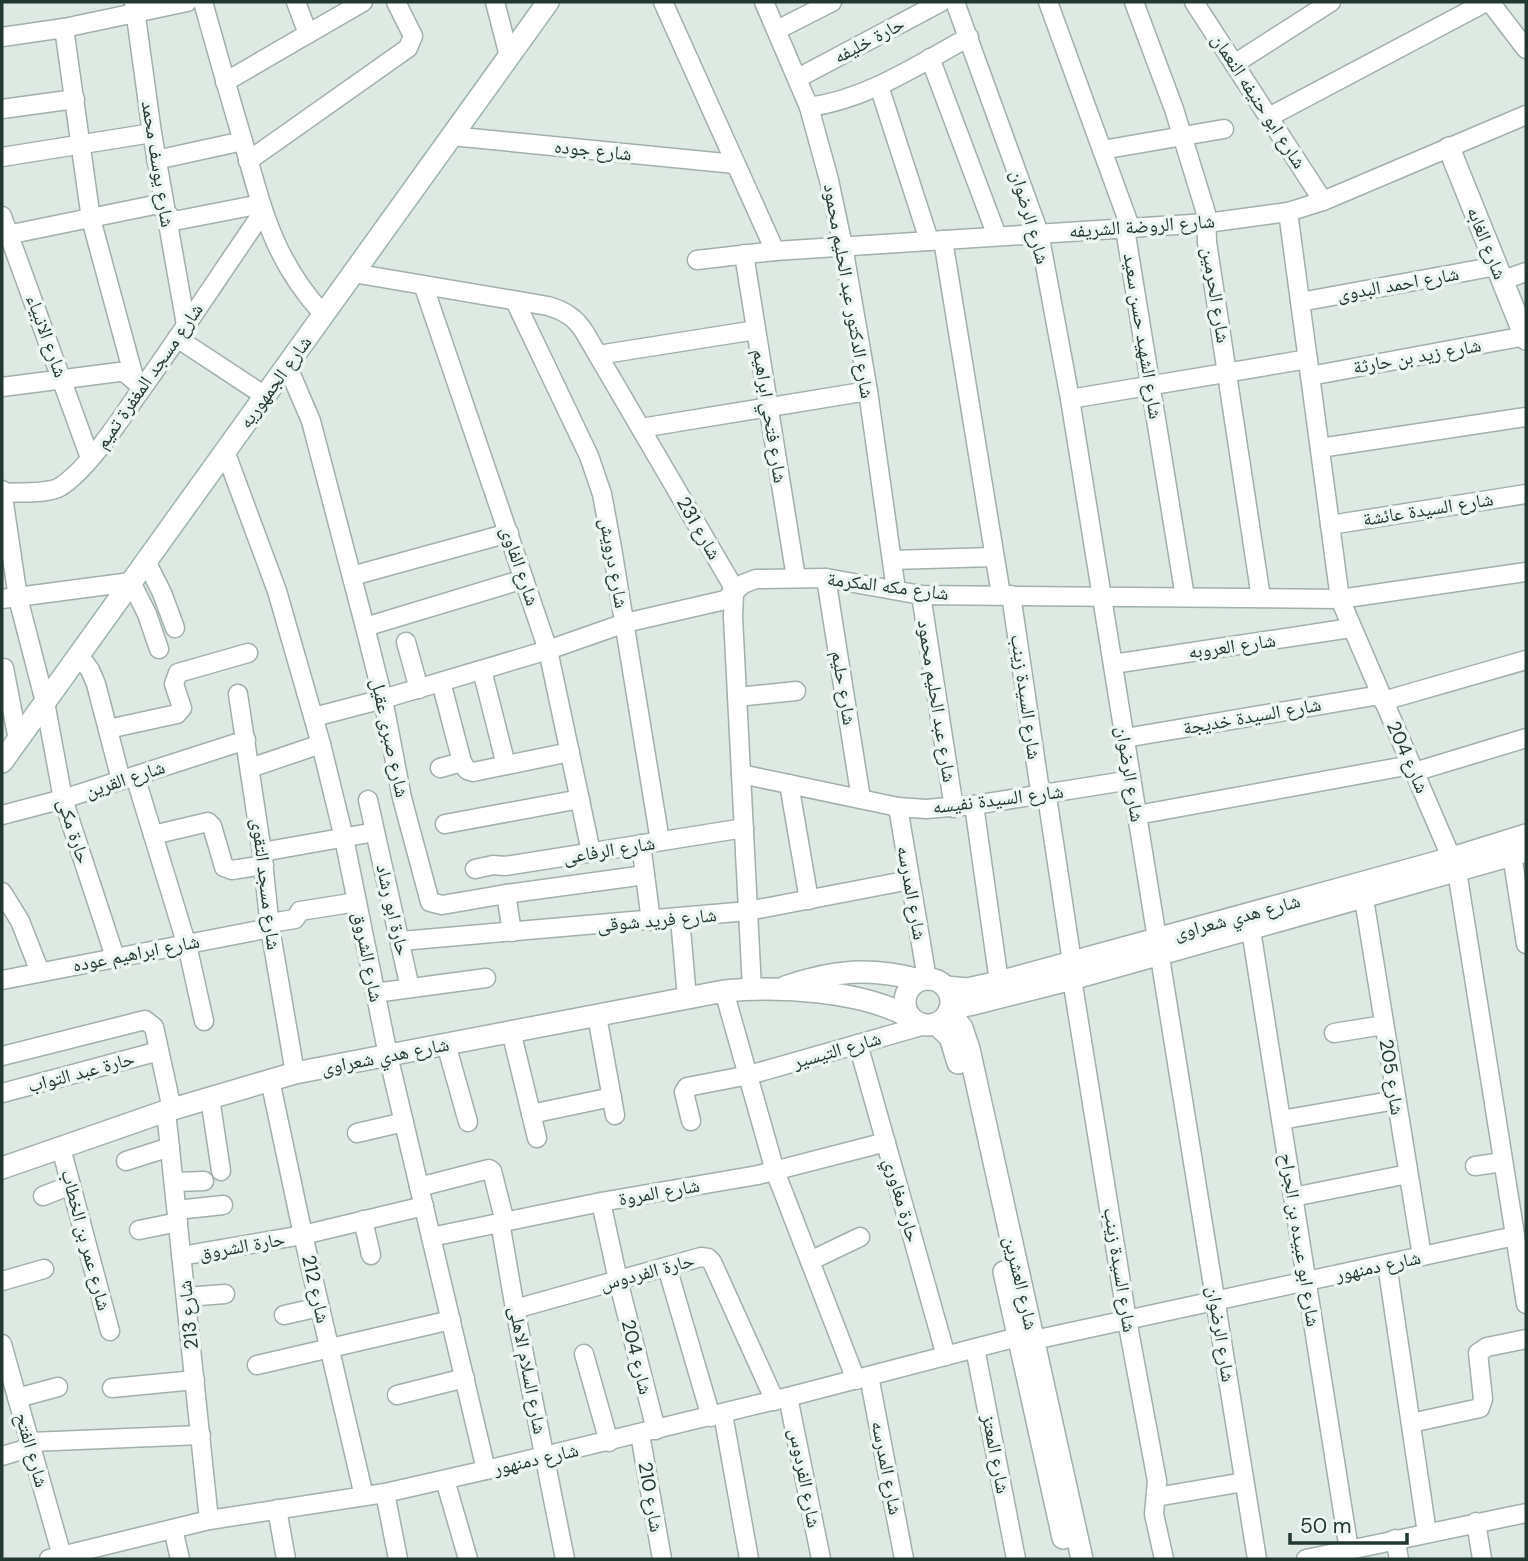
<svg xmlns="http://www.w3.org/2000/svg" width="1528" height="1561" font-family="'DM Sans','Noto Naskh Arabic',sans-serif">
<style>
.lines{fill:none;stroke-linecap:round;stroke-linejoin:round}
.minor-casing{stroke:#a1b0a9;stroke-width:21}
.tertiary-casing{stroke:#a1b0a9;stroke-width:24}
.secondary-casing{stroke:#9db4aa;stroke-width:24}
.minor{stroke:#fff;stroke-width:18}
.tertiary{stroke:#fff;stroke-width:21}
.secondary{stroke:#fff;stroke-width:21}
.labels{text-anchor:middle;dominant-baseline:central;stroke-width:7;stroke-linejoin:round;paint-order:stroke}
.street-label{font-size:19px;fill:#20382f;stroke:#eef6f1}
</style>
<rect width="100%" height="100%" fill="#dee9e3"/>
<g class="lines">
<g class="minor-casing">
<g id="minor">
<path d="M134,2L152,133L186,325"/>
<path d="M203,2C216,48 229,95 243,141C263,211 273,259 323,314"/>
<path d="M296,2L308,34"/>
<path d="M495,2L509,56"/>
<path d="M663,2L775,251"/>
<path d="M764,2L809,107L829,180L843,246L868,391L896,590"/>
<path d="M955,2L1039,233L1070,399L1257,1559"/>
<path d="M1048,2L1128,221L1126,235L1185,597"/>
<path d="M1134,2L1174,109L1206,213L1207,242L1261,598"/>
<path d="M1194,2L1323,201"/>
<path d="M1490,2L1526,49"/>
<path d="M64,28L91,219L135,381"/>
<path d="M777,30L832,2"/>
<path d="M2,37L64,28L187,2"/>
<path d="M930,58L997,236"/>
<path d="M1234,64L1331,2"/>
<path d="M798,78L941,2"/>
<path d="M225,82L363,2"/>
<path d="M879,86L929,240"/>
<path d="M809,107C868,99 917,65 969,37"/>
<path d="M2,109L75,99"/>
<path d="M1269,117L1486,2"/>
<path d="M451,136L735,164"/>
<path d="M1102,150L1224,129"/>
<path d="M2,157L152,133"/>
<path d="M156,160L243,141"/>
<path d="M248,161L408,48L413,36L396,2"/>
<path d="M1288,212L1340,599L1457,871L1526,1304"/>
<path d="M2,216L90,458"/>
<path d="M2,236L154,205L160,206L174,221L261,204"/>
<path d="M943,240L1001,595"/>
<path d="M744,254L796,578"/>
<path d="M697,260L775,251L1207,223L1288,212L1323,201L1526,115"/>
<path d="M353,273L548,306C565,311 576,318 585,333L731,583L734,594L733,617L752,989"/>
<path d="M1503,280L1526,272"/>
<path d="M424,287L548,650L591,852"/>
<path d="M515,301L589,456L602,494L612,548L660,841"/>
<path d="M1300,302L1497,266"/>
<path d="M177,338L265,396"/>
<path d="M598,355L756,330"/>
<path d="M287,365L311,421L365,627L383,699L402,798L430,902L442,905L506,894L645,875"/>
<path d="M1310,376L1525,336"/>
<path d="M2,387L119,372H124L137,383"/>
<path d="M1070,399L1308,359"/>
<path d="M641,428L868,391"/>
<path d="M1320,448L1526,417"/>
<path d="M225,451L277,591L321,744L344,838L388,1055L486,1470"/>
<path d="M2,490L18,598L45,702L63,799L115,957"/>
<path d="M2,493C17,492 48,494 60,487C87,470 118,423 136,397C180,336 221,273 263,212"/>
<path d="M1330,525L1526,494"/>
<path d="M892,560L994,557"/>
<path d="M146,561L162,593L175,628"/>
<path d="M352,576L509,533"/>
<path d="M826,578L861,799"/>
<path d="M921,595L954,808"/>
<path d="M1011,595L1039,784L1048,803L1072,962"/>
<path d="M2,599L131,582L147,614L159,649"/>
<path d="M365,627L524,579"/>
<path d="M406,642L419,689"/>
<path d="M79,655L90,670L96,684L121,780"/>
<path d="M1113,664L1351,628"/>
<path d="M4,668L18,740"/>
<path d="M482,670L506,765"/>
<path d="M441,682L462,762L467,770L473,772L570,752"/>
<path d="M238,694L262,852L270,928L295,1073"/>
<path d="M737,697L796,691"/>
<path d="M1383,701L1526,660"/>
<path d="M314,717L383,699L548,650L625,623L725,600L743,584L756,579L826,578L921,595L1340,599L1526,572"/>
<path d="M108,729L177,714L182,708L174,684L178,673L248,653"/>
<path d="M1125,738L1380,695"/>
<path d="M250,768L321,744"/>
<path d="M440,768L462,762"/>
<path d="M1414,772L1526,738"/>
<path d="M741,774L898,807L926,809L974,805L1131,780"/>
<path d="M135,776L188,949L204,1021"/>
<path d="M789,784L809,900"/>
<path d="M368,800L410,988"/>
<path d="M974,805L999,982"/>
<path d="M898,807L927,979"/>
<path d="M2,815L63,799L246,740"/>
<path d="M1137,815L1411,765"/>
<path d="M445,824L580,799"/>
<path d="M153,835L208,822L212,826L224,867L232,870L264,865"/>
<path d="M641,844L651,921"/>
<path d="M262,852L375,832"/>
<path d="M1512,855L1526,944"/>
<path d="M475,869L493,865L505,866L744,828"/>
<path d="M2,892L20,921L40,972"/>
<path d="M506,894L512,932"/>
<path d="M1364,899L1422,1256"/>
<path d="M680,918L687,998"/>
<path d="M270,923L295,919L300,911L357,902"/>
<path d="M1251,930L1349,1550"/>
<path d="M401,941L748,911L910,880"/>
<path d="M1072,979L1127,1320L1157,1481L1154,1514L1164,1559"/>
<path d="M2,980L270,928"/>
<path d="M724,991L775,1171L856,1380"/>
<path d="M375,993L486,978"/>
<path d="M597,1016L615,1115"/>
<path d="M511,1031L537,1138"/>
<path d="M1334,1033L1384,1025"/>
<path d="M446,1044L468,1122"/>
<path d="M858,1044L946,1356"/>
<path d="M2,1056L145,1020L154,1027L172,1109"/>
<path d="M270,1080L303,1235L364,1496"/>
<path d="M2,1093L159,1051"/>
<path d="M210,1098L221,1171"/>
<path d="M166,1111L209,1520"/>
<path d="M531,1114L612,1097"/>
<path d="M1281,1120L1396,1100"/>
<path d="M691,1121L684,1092L687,1087L749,1075L925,1025"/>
<path d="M357,1133L404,1122"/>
<path d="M61,1148L110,1331"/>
<path d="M126,1161L170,1147"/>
<path d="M1475,1166L1503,1162"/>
<path d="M174,1182L204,1181"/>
<path d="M419,1187L489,1169L492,1171L505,1222"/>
<path d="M43,1196L71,1185"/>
<path d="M1293,1197L1408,1174"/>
<path d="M601,1202L618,1280L656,1430"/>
<path d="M177,1210L223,1205"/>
<path d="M363,1220L371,1255"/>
<path d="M500,1222L515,1309L565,1559"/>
<path d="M139,1230L178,1222"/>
<path d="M431,1237L601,1202L758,1175L886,1142"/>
<path d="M181,1256L303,1235L424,1206"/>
<path d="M810,1261L860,1237"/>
<path d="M1387,1264L1427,1533"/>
<path d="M667,1267L711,1417"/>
<path d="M2,1281L44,1269"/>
<path d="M186,1297L225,1294"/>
<path d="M515,1309L701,1257L708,1258L712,1262L775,1401"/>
<path d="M284,1315L320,1307"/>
<path d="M1034,1340L1515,1236"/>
<path d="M2,1344L62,1556"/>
<path d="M975,1348L1016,1559"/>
<path d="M584,1354L609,1442"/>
<path d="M257,1365L451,1320"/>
<path d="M869,1376L904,1559"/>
<path d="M112,1388L195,1380"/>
<path d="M397,1395L465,1378"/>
<path d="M788,1397L821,1559"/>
<path d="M17,1398L58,1387"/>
<path d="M723,1414L749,1559"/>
<path d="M1411,1423L1480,1408L1483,1399L1478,1353L1487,1347L1526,1339"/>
<path d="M640,1434L662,1559"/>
<path d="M30,1442L201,1435"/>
<path d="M2,1456L32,1447"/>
<path d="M445,1480L468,1559"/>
<path d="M385,1493L398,1559"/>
<path d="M1156,1497L1244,1482"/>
<path d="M277,1509L286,1559"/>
<path d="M1476,1522L1482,1559"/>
<path d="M173,1529L180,1559"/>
<path d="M1395,1539L1399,1559"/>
<path d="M49,1559L209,1520L385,1493L486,1470L788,1397L1018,1337"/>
<path d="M1306,1559L1526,1513"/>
</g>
</g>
<g class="tertiary-casing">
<g id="tertiary">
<path d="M1449,148L1526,339"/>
<circle cx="928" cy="1002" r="23"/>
<path d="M785,987C834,970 870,967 920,980"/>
<path d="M946,987L967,989L999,982L1452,858L1526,835"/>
<path d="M951,1008L969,1005L1072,979L1526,851"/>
<path d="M949,1011L962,1028L969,1049L1082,1559"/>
<path d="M936,1024L950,1037L958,1063"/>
<path d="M2,1168L166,1111L295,1073L724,991C780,986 862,990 911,1018"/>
<path d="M1004,1272L1063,1538"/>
</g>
</g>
<g class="secondary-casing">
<path id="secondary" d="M2,762L548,2"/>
</g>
<use href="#minor" class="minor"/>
<use href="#tertiary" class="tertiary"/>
<use href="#secondary" class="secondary"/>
</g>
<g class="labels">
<g class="street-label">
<text transform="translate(869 40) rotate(-28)">حارة خليفه</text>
<text transform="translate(1259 101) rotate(57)">شارع ابو حنيفه النعمان</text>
<text transform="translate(593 150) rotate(6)">شارع جوده</text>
<text transform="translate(158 164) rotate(81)">شارع يوسف محمد</text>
<text transform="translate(1030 217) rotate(74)">شارع الرضوان</text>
<text transform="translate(1142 226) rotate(-4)">شارع الروضة الشريفه</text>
<text transform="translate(1487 243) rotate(68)">شارع الغابه</text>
<text transform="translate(1398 284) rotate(-10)">شارع احمد البدوى</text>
<text transform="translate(849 291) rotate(80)">شارع الدكتور عبد الحليم محمود</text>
<text transform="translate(1216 295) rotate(81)">شارع الحرمين</text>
<text transform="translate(47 336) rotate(70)">شارع الانبياء</text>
<text transform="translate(1143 336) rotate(81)">شارع الشهيد حسن سعيد</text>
<text transform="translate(1417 356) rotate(-10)">شارع زيد بن حارثة</text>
<text transform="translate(149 376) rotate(-55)">شارع مسجد المغفرة تميم</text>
<text transform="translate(275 382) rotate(-54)">شارع الجمهوريه</text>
<text transform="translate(770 416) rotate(81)">شارع فتحي ابراهيم</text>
<text transform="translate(1428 509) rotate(-9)">شارع السيدة عائشة</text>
<text transform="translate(699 528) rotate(60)">شارع 231</text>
<text transform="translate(614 563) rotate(80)">شارع درويش</text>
<text transform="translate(520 566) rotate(71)">شارع الفاوى</text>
<text transform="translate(888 586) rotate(7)">شارع مكه المكرمة</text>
<text transform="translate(1232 646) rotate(-8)">شارع العروبه</text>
<text transform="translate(844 688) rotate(81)">شارع حليم</text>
<text transform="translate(1026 697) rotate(82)">شارع السيدة زينب</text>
<text transform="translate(937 701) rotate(81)">شارع عبد الحليم محمود</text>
<text transform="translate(1252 716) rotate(-10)">شارع السيدة خديجة</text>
<text transform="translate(390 738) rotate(78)">شارع صبرى عقيل</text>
<text transform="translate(1408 757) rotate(66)">شارع 204</text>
<text transform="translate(1130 774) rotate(81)">شارع الرضوان</text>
<text transform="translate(125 779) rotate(-18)">شارع القرين</text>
<text transform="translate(998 799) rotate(-7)">شارع السيدة نفيسه</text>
<text transform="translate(74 831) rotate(72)">حارة مكى</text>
<text transform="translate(609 850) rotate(-9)">شارع الرفاعى</text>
<text transform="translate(266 884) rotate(83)">شارع مسجد التقوى</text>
<text transform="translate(912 893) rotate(80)">شارع المدرسه</text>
<text transform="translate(393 910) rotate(77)">حارة ابو رشاد</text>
<text transform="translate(1237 917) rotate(-15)">شارع هدي شعراوى</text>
<text transform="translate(657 920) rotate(-5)">شارع فريد شوقى</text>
<text transform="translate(136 953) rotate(-11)">شارع ابراهيم عوده</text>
<text transform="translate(368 957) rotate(79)">شارع الشروق</text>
<text transform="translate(837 1050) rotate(-16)">شارع التيسير</text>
<text transform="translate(385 1056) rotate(-11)">شارع هدي شعراوى</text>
<text transform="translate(81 1072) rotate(-15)">حارة عبد التواب</text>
<text transform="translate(1392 1077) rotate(81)">شارع 205</text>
<text transform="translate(659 1192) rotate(-10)">شارع المروة</text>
<text transform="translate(902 1200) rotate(74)">حارة مغاوري</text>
<text transform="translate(86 1240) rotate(75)">شارع عمر بن الخطاب</text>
<text transform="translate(1300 1240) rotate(81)">شارع ابو عبيده بن الجراح</text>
<text transform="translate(242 1246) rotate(-10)">حارة الشروق</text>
<text transform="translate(1378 1266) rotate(-12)">شارع دمنهور</text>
<text transform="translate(1120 1270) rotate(81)">شارع السيدة زينب</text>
<text transform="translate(647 1272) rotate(-15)">حارة الفردوس</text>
<text transform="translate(1021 1283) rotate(77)">شارع العشرين</text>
<text transform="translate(316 1289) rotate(77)">شارع 212</text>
<text transform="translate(188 1315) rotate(-96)">شارع 213</text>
<text transform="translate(1221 1334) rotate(81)">شارع الرضوان</text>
<text transform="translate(637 1357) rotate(76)">شارع 204</text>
<text transform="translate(528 1370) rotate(79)">شارع السلام الاهلى</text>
<text transform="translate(32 1450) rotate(74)">شارع الفتح</text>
<text transform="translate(996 1454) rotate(79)">شارع المعتز</text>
<text transform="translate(536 1459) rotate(-13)">شارع دمنهور</text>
<text transform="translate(887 1468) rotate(79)">شارع المدرسه</text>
<text transform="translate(805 1478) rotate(79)">شارع الفردوس</text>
<text transform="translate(651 1497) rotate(80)">شارع 210</text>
</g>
</g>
<rect width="1528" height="1561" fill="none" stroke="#20382f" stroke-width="7"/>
<path d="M1290 1533v10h117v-10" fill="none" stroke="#20382f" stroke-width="3.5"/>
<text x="1300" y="1533" font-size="21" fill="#20382f" stroke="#eef6f1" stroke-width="5" paint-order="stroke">50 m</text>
</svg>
